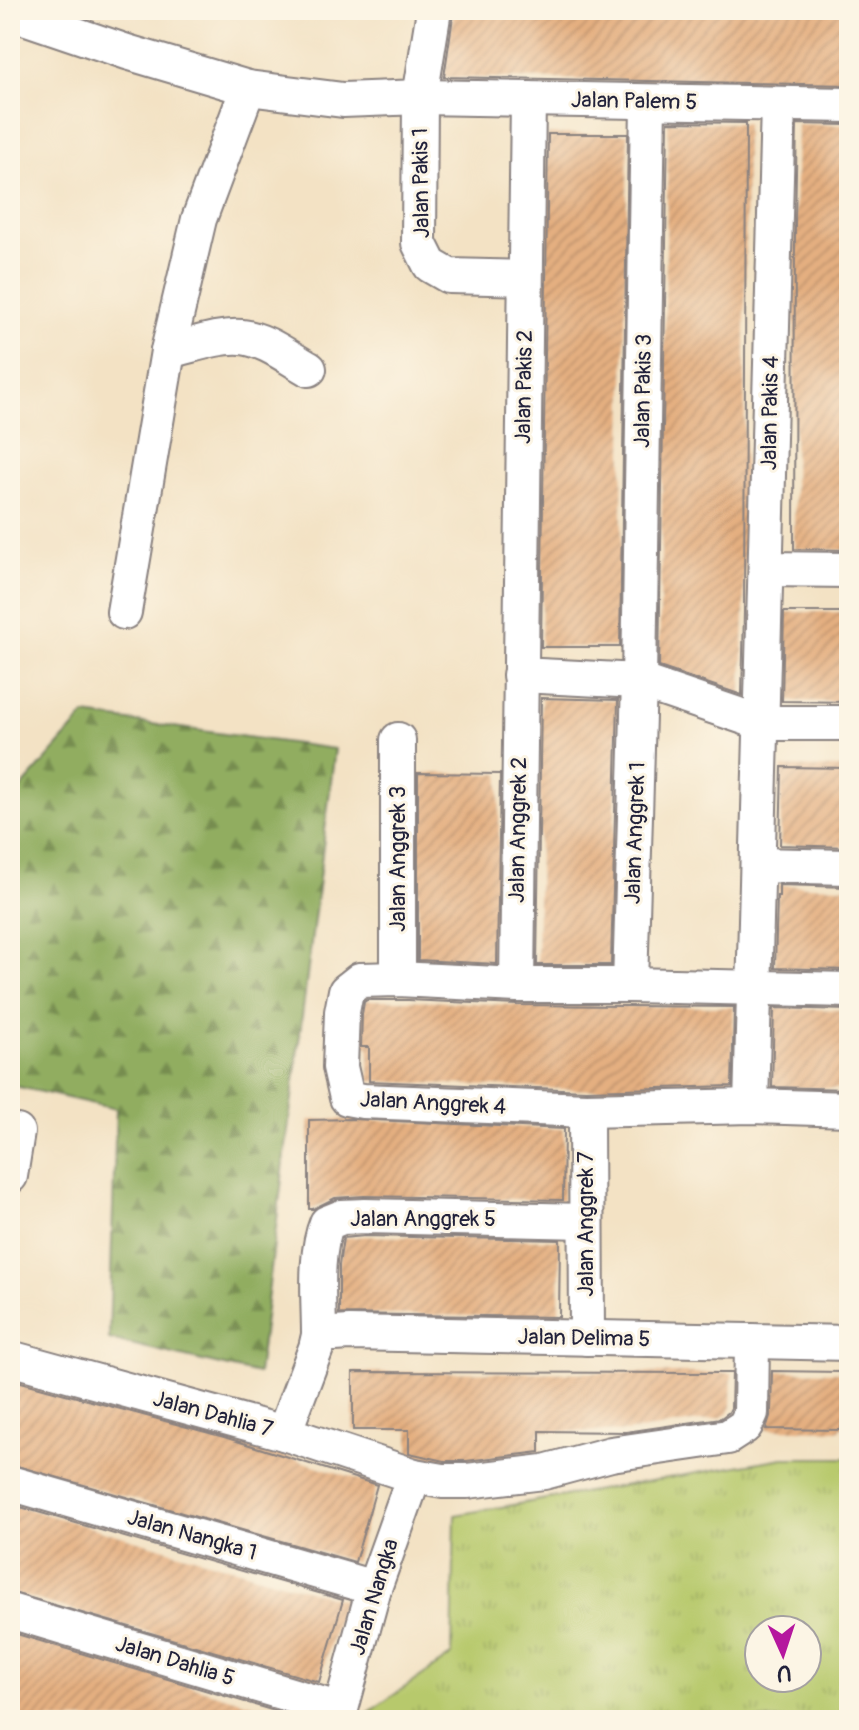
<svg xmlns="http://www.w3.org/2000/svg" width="859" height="1730" font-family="Pangolin,sans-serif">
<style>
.grass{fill:url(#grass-tufts);stroke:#6c7654;stroke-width:2;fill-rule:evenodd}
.forest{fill:url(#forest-firs);stroke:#5a684e;stroke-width:2}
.building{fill:url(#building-hatch)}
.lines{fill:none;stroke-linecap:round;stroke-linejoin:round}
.minor-casing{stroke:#8a8280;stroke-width:38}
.minor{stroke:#fff;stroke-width:34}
.labels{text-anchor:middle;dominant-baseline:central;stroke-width:6;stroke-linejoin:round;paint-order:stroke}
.street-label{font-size:22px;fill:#22223b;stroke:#fcf5e5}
</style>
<defs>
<pattern id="grass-tufts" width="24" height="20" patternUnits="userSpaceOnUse" patternTransform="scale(2)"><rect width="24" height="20" fill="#b7c96c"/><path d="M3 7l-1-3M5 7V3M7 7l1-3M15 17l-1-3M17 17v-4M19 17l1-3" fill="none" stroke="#9dac5e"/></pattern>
<pattern id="forest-firs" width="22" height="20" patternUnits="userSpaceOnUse" patternTransform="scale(2)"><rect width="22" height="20" fill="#91ad60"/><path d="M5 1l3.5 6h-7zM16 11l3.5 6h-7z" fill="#768c50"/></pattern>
<pattern id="building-hatch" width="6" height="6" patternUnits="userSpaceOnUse" patternTransform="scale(2)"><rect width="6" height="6" fill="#e4af80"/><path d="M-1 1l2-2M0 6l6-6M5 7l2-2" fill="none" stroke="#c39670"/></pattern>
</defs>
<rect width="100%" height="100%" fill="#fcf5e5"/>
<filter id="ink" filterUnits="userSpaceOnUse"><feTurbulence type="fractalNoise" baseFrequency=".0125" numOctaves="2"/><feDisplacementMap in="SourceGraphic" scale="16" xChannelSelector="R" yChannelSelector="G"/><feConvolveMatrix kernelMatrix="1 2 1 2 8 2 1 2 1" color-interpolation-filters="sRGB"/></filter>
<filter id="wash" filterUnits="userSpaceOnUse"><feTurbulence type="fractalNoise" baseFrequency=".006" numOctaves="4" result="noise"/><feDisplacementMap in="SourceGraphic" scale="32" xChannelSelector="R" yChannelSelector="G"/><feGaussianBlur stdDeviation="1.8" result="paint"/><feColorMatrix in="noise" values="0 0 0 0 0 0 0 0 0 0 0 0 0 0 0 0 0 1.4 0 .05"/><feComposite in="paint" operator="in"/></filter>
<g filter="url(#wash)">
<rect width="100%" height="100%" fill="#f3e2c4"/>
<path class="grass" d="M783,1458H849V1720H368L369,1712L452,1655L455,1515ZM759,1630H807V1678H759Z"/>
<path class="forest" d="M85,715L335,749L258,1374L109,1339L116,1109L10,1085V795H15Z"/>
<g id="blocks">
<g class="building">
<path d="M454,10H849V85L444,77Z"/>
<path d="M668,122L746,123L744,612L742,695L659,667Z"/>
<path d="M797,124L849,125V550L794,549L795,222Z"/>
<path d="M548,134H628L620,647H541Z"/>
<path d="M784,612H849V702L782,701Z"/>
<path d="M541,698L618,700L611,965H537Z"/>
<path d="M782,767L849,768V847L780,845Z"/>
<path d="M418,773L500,774L497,964L418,960Z"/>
<path d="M779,885L849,887V970L775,968L777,896H779Z"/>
<path d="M367,1000H408L517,1005L734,1007L732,1086L586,1090L369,1081V1047H361L362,1014L364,1002Z"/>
<path d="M774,1008L849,1010V1089L772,1087Z"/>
<path d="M352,1119L564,1129L563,1200L364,1196L335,1198L313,1209H309V1120Z"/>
<path d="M365,1236L560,1240L559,1317L339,1314V1265L343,1238Z"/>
<path d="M772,1371L841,1372V1376H849V1427H841V1430L766,1429L771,1413Z"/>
<path d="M353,1372L732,1373L731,1408L729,1412L721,1418L626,1432L540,1431V1452L466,1461H445L409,1453V1430H353Z"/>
<path d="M10,1379L224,1437L377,1485L355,1562L10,1464Z"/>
<path d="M10,1504L343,1600L319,1682L10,1592Z"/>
<path d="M10,1632L305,1720H10Z"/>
</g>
</g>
</g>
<g filter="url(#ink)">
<use href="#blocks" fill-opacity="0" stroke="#8a8280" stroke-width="2"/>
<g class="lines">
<g class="minor-casing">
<g id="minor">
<path d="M434,10L420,97L419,243L430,265L449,276L525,278"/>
<path d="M15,14L127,52L248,88L343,100L420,97L849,105"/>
<path d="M168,351C191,346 218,335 242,337C265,339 289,358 309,369"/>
<path d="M766,569L849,570"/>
<path d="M124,612L168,351L199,219L248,88"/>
<path d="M520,675L639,681L762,723H849"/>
<path d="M398,740V979"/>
<path d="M758,865L849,867"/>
<path d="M517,985L528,99"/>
<path d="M630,985L639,681L648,102"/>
<path d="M849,990L630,985H517L398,979L360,980L346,991L342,1012L340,1067L347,1098L363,1101L586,1110L751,1106L849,1109"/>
<path d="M751,1106L778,104"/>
<path d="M586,1110L587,1338"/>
<path d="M10,1176L17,1132"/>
<path d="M319,1335L350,1333L849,1343"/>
<path d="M10,1358L284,1433L414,1476L443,1481H467L544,1472L611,1454L728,1437L745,1426L751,1413L752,1341"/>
<path d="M284,1433L316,1348L319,1335C319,1300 314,1255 327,1223L342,1217L365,1216L585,1221"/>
<path d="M10,1483L374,1588"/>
<path d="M10,1611L341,1710"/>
<path d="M338,1720L374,1588L414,1476"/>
</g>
</g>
<use href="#minor" class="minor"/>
</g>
</g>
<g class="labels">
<g class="street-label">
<text transform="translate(634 101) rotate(1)">Jalan Palem 5</text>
<text transform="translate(421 183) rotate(-91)">Jalan Pakis 1</text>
<text transform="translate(524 387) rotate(-89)">Jalan Pakis 2</text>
<text transform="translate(643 391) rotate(-89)">Jalan Pakis 3</text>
<text transform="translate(770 413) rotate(-89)">Jalan Pakis 4</text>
<text transform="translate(518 830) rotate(-89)">Jalan Anggrek 2</text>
<text transform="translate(635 833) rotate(-88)">Jalan Anggrek 1</text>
<text transform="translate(398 859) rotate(-90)">Jalan Anggrek 3</text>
<text transform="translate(433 1103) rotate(3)">Jalan Anggrek 4</text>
<text x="423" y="1219">Jalan Anggrek 5</text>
<text transform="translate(586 1224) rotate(-90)">Jalan Anggrek 7</text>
<text transform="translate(584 1338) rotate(1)">Jalan Delima 5</text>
<text transform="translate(213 1414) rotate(15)">Jalan Dahlia 7</text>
<text transform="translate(192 1535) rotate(16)">Jalan Nangka 1</text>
<text transform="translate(374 1597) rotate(-73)">Jalan Nangka</text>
<text transform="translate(175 1661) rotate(17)">Jalan Dahlia 5</text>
</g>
</g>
<rect width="859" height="1730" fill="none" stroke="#fcf5e5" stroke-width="40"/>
<g transform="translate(783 1654) rotate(177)"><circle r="38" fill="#fcf5e5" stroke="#a5a1a1" stroke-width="2"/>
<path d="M0-6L14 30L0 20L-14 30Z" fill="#b5179e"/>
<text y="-12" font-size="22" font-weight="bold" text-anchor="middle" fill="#22223b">U</text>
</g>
</svg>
